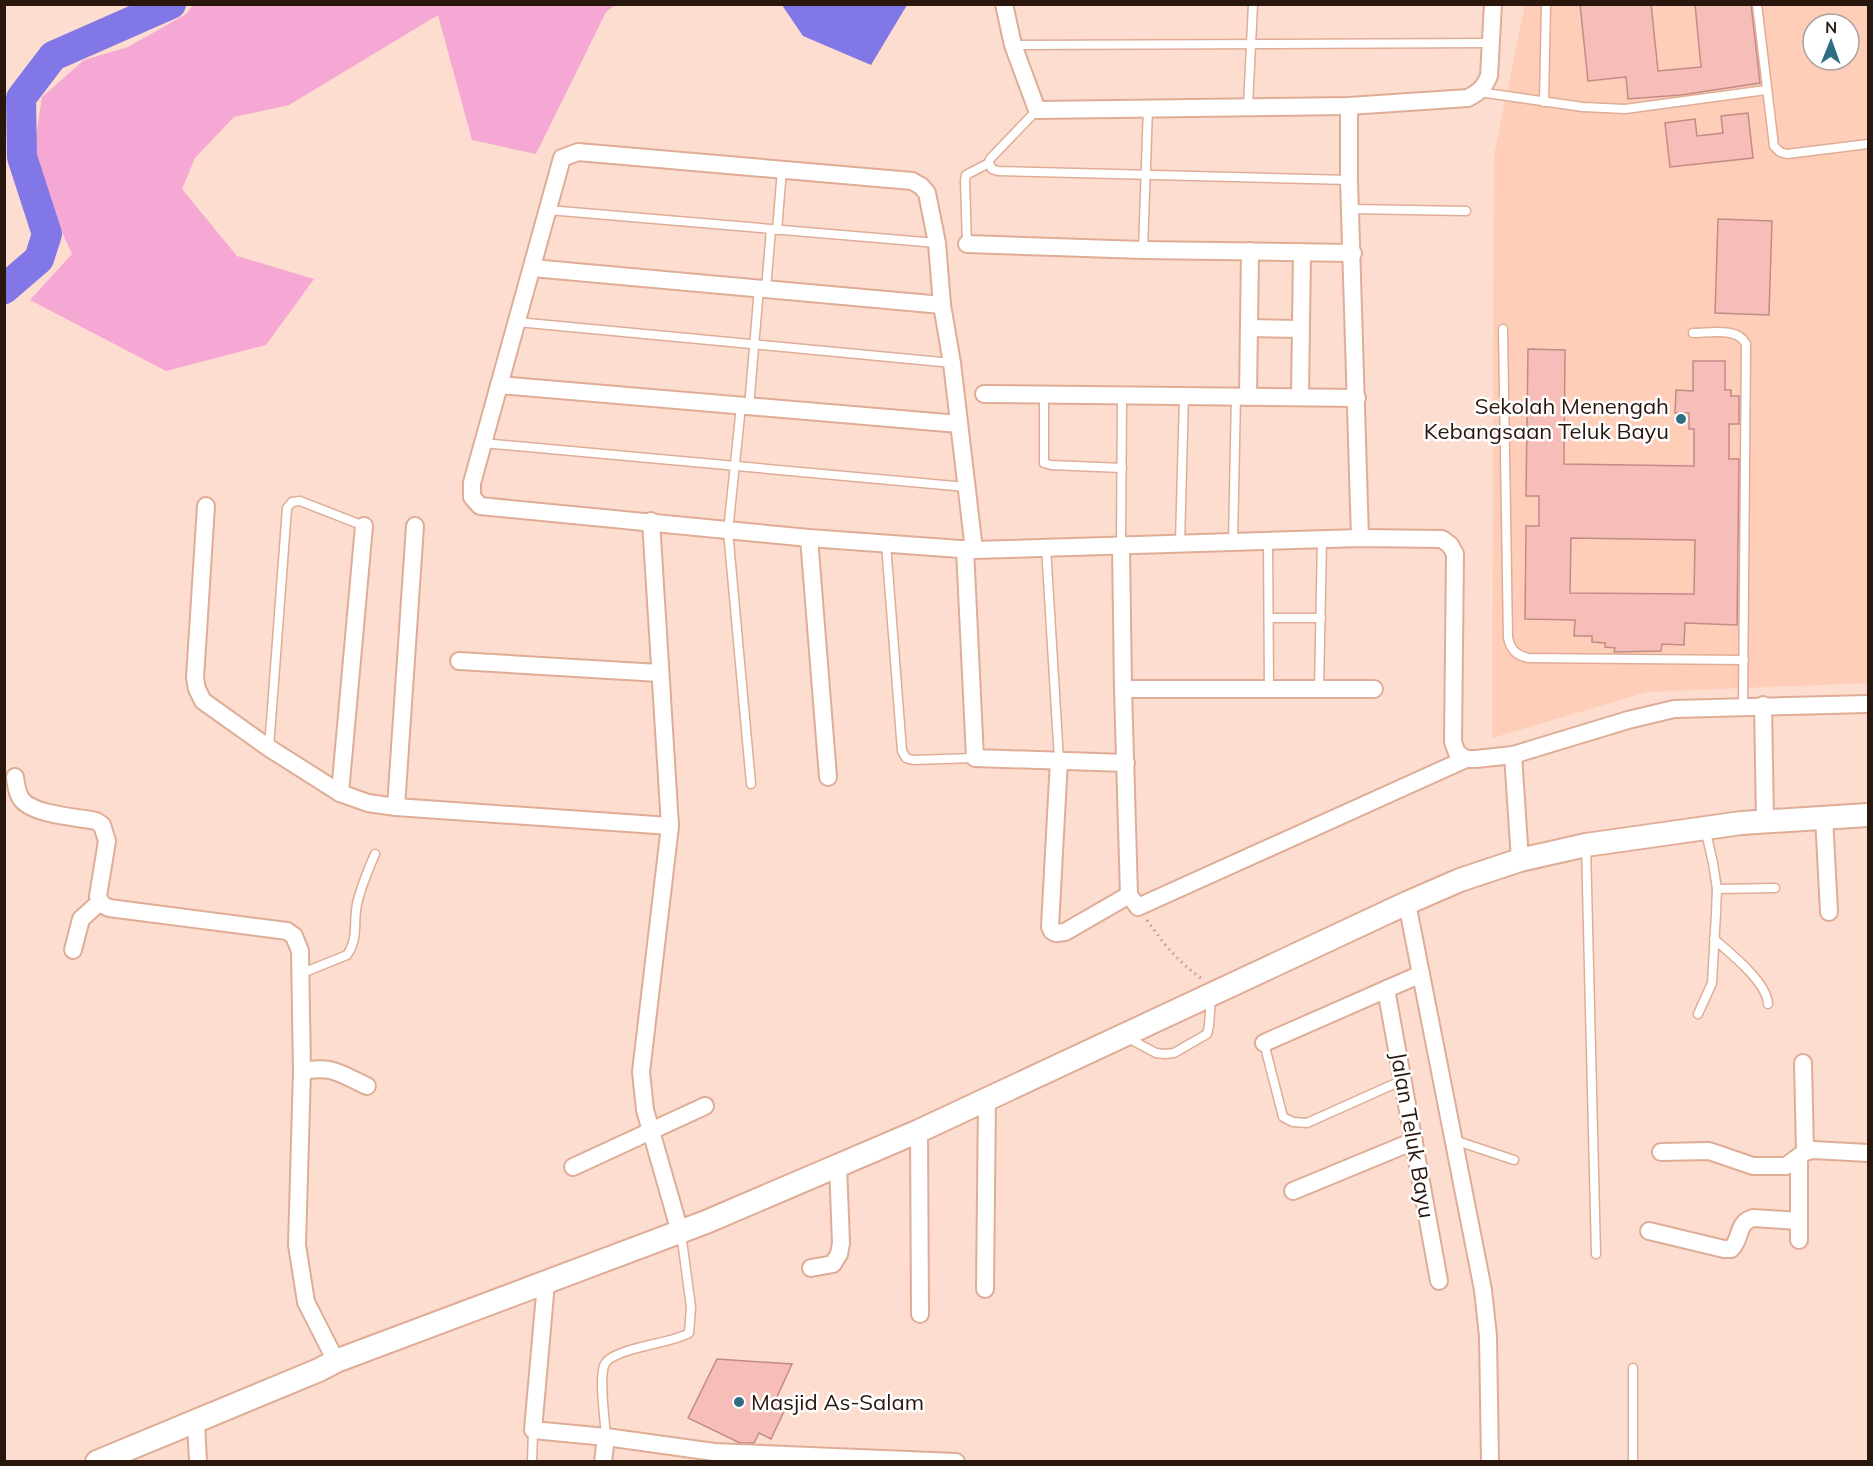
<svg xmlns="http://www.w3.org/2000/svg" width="1873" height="1466" font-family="Mulish,sans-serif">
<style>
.built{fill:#feceb9;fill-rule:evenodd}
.green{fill:#f6a8d4}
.water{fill:#8177e6}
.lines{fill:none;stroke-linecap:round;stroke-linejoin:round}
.river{stroke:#8177e6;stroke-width:30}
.building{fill:#f7bdb8;stroke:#c28b86;stroke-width:1.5;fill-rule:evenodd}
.service-casing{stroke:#dfad96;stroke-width:11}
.minor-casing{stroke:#dfad96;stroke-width:20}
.secondary-casing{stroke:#dfad96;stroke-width:26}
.path{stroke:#b79c8f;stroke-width:3;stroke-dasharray:1.5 4.5;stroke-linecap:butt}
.service{stroke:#fff;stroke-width:8}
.minor{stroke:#fff;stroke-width:16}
.secondary{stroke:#fff;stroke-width:22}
.poi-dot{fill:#2f6d83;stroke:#fff;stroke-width:2}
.labels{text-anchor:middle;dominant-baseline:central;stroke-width:5;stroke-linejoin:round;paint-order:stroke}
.poi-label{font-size:22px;fill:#29170e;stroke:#fff;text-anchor:end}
.street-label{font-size:22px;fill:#29170e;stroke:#fff}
</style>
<rect width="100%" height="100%" fill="#fdddcf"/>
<path class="built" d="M1525,5H1868V683L1647,692L1492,738L1494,154ZM1813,24H1849V60H1813Z"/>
<path class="green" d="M193,5V4L615,5L606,12L536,154L472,140L438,15L289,105L234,117L195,158L182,189L237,256L314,279L266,345L166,371L30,300L72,254L50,206L33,156L42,97L84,60L128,47L186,14Z"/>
<path class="water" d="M782,5H907L871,65L803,36Z"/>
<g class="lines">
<path class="river" d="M4,289L39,259L47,234L22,157L21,98L53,56L171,4"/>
</g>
<g class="building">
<path d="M1580,4H1651L1658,71L1701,67L1695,4H1751L1760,83L1681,95L1628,99L1626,77L1588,81Z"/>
<path d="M1748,113L1753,158L1670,167L1665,123L1695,119L1697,136L1723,133L1721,116Z"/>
<path d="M1718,219L1772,221L1769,315L1715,313Z"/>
<path d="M1528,349L1565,350L1564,464L1694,466V429H1689V413H1675L1676,390L1693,391V361H1725V390H1731V396H1739V424H1729V459H1739L1737,625L1685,623L1684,645L1662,644L1661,651L1614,652L1615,648L1605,647V643L1592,642V636H1574L1575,620L1525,619L1526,526H1539V496H1526ZM1571,538L1695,540L1694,594L1570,593Z"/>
<path d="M717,1359L792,1364L776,1399L787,1405L771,1439L759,1433L754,1443H740L688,1418Z"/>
</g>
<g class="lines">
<g class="service-casing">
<g id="service">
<path d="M1757,4L1774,146L1780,152L1787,154L1868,144"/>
<path d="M1013,45L1490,43"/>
<path d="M1479,92L1583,107L1625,109L1766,90"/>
<path d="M1544,102L1546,4"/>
<path d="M1248,106L1253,4"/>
<path d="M1037,110L990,159L989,163L992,169L998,171L1349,180"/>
<path d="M1352,209L1466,211"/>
<path d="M548,210L937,243"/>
<path d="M777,230L782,170"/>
<path d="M967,244L965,181L966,175L989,163"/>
<path d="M1143,250L1148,108"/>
<path d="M766,289L771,229"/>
<path d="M517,322L952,363"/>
<path d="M1503,329L1508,638C1511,650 1516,655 1528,658L1744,660"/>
<path d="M1693,333C1710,333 1738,327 1746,344L1743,706"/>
<path d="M1044,394V463L1051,465L1122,468"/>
<path d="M741,406L728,531L751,784"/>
<path d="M749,407L759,288"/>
<path d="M483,443L966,487"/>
<path d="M1268,540L1269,690"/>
<path d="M1233,541L1236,396"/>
<path d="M1180,543L1184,396"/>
<path d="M886,544L902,751L906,758L913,760L975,758"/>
<path d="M1121,545L1122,395"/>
<path d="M1046,547L1059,760"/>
<path d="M1269,618H1321"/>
<path d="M1319,690L1322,539"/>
<path d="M269,748L287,508L292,502L300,501L364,526"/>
<path d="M1586,845L1596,1254"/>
<path d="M1717,889L1775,888"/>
<path d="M1714,939C1730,953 1767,982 1768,1004"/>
<path d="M300,974L347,955C359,938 353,922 357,904C361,887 368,870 375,854"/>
<path d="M1698,1014L1712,983L1716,913L1717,889L1713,863L1705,828"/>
<path d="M1126,1037L1156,1053L1165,1054L1174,1053L1207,1034L1209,1026L1211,997"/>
<path d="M1264,1043L1283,1117L1293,1122L1307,1123L1403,1080"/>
<path d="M1454,1140L1514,1160"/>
<path d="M1633,1368V1462"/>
<path d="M606,1437C605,1419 599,1381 604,1366C609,1348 672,1344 689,1333L691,1307L681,1233"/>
<path d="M532,1462L533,1430"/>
</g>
</g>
<g class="minor-casing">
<g id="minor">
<path d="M1004,4L1013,45L1037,110L1349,106L1468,98C1479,92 1484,88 1489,76L1493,4"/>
<path d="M1349,106V180L1360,538"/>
<path d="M967,244L1143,250L1353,253"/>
<path d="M532,268L942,305"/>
<path d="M1249,328L1301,329"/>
<path d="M499,385L959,424"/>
<path d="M984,394L1357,398"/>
<path d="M1248,397L1250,251"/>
<path d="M1300,397L1302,252"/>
<path d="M206,506L195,678L197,689L203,701L269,748L340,793L368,803L396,807L670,826"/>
<path d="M651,521L670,826L641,1072L645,1110L680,1232"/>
<path d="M809,538L828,777"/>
<path d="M1121,545L1123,689L1129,895L1138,907L1466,759"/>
<path d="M965,549L975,758L1126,763"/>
<path d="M974,550L952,363L942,305L937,243L927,193L921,186L912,181L578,152L562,158L472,483V497L480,506L809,538L974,550L1360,538L1442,539L1450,545L1455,554L1453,742L1457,753L1466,759H1476L1513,755L1628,720L1674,709L1868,704"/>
<path d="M459,661L659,673"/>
<path d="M1123,689H1374"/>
<path d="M1763,705L1765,821"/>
<path d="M1513,755L1520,860"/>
<path d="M1059,760L1050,927L1052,931L1056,933L1065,932L1129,895"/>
<path d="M15,777C16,785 17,794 22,800C34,815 77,817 96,821L102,825L107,841L98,896C100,902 102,905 109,908L287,931L294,936L300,951L302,1071L297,1245L306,1302L336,1361"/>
<path d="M340,793L364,526"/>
<path d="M396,807L415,526"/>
<path d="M1824,817L1829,912"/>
<path d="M1407,903L1483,1290L1488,1336L1490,1462"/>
<path d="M73,950L81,919L100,902"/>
<path d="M1386,989L1439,1281"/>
<path d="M1264,1043L1421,974"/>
<path d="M1803,1063L1805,1152"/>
<path d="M302,1071C333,1065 340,1074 367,1086"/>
<path d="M919,1131L920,1314"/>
<path d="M1661,1152L1709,1151L1753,1166H1786L1805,1152L1813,1150L1868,1153"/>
<path d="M573,1167L705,1106"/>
<path d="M1293,1191L1414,1141"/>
<path d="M1649,1231L1724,1249H1731C1742,1239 1736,1223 1753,1218L1799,1221"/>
<path d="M1799,1240V1157"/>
<path d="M811,1268L833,1264L839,1254L841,1243L838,1165"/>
<path d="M546,1283L533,1430L606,1437L714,1452L956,1462"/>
<path d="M985,1289L987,1099"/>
<path d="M196,1422L198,1462"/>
<path d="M603,1462L606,1437"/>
</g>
</g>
<g class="secondary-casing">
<path id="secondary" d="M97,1462L319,1370L336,1361L706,1222L919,1131L1407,903L1460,880L1520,860L1586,845L1741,823L1868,815"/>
</g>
<path class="path" d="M1147,920C1163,943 1178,962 1201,978"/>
<use href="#service" class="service"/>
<use href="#minor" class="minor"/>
<use href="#secondary" class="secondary"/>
</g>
<g class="poi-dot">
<circle cx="1681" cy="419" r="6"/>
<circle cx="739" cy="1402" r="6"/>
</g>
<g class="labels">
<g class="poi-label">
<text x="1669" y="406">Sekolah Menengah<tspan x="1669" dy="25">Kebangsaan Teluk Bayu</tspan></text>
<text x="751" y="1402" text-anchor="start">Masjid As-Salam</text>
</g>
<g class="street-label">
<text transform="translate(1413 1135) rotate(80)">Jalan Teluk Bayu</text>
</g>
</g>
<rect width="1873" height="1466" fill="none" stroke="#29170e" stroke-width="12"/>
<g transform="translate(1831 42) rotate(1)"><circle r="28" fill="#ffffff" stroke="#a9a29f" stroke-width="1.5"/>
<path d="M0-4.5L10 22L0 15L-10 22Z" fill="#2f6d83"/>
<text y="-9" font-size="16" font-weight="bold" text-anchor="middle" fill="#29170e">N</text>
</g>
</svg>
